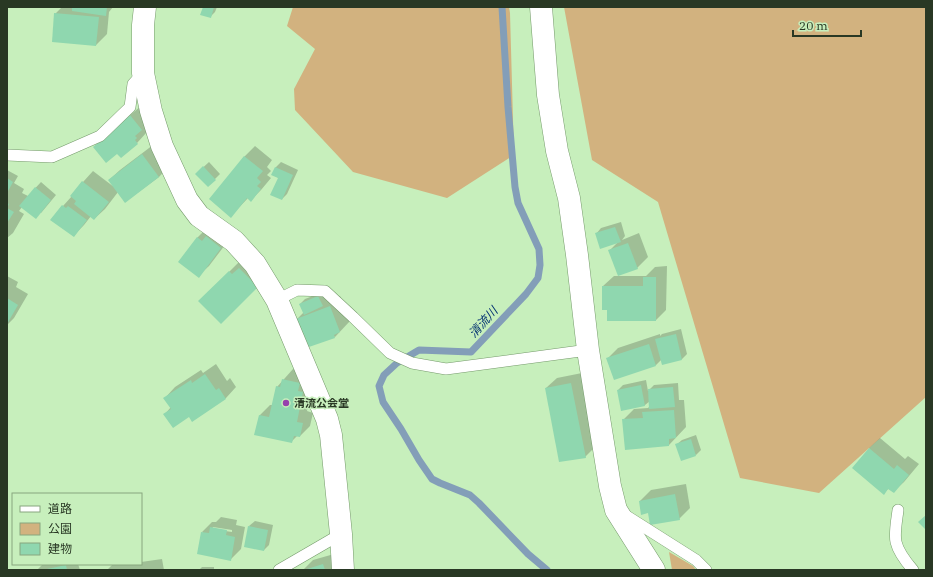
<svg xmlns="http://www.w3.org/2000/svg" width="933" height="577" font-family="'IBM Plex Serif','Noto Sans JP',serif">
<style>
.green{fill:#d2b27f}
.shadow{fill:#0003;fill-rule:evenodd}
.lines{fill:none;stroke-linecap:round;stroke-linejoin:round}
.stream{stroke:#839eb8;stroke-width:7}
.building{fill:#8fd7af}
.service-casing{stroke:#759a6b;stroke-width:12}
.minor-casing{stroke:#759a6b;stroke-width:23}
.service{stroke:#fff;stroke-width:11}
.minor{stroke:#fff;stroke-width:22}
.poi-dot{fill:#9740ad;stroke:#c7efbc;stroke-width:1.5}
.labels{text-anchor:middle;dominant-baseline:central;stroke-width:3;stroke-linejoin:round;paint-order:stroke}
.poi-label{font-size:11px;font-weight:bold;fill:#293824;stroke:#c7efbc;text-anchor:start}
.water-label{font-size:12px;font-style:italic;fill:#023071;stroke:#c7efbc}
</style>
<rect width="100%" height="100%" fill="#c7efbc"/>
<g class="green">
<path d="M293,7H509L510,13L514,155L447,198L353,172L295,110L294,89L315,49L287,26Z"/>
<path d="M564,7H926V397L819,493L740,478L658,202L592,160Z"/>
<path d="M669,552L693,566L696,570H672Z"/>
</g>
<g class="shadow">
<path d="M62,7H113L109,12L107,34L96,45L55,14Z"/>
<path d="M204,7H217L215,12L210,17Z"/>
<path d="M141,106L147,127L145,130L147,132L137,143L104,137Z"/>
<path d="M153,145L169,166L159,177L125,202L118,192L105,209L94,219L91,216L84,225L73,236L63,206L72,196L83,182L93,171L114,187L109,180L120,170Z"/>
<path d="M255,146L272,160L267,167L271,171L267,175L271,178L261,190L251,200L248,198L231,216L244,157Z"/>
<path d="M209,162L220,174L208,186L196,174Z"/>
<path d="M281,162L298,170L287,194L282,199L279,178L273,175L276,167Z"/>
<path d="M7,170L18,176L14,183L24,189L22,193L28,196L41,182L56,195L41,213L22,207L19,211L24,214L13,233L7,238Z"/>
<path d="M621,222L625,236L622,240L639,233L648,257L637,268L609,251L618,242L596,234L601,228Z"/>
<path d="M208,227L231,237L209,266L198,276L197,238Z"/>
<path d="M240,261L268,276L221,323L200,301Z"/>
<path d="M667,266L666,310L656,320L608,309L603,286L614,276H646L655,267Z"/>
<path d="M7,276L18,282L16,287L28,294L14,318L7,325Z"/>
<path d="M323,292L327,301L340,296L350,321L335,337L297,319L304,312L300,304L305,299Z"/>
<path d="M681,329L687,354L682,359H662L656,365L608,358L618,348L660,334V336L662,334Z"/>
<path d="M216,364L227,381L230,378L236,387L226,398L192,420L189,416L165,414L171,407L165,398L175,387L201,370L203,373Z"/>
<path d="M293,369L310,373L313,382L307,411L313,413L310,426L300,436H297L292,441L256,434L260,415L270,405H273L277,387Z"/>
<path d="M582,373L596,446L585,457L546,388L557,378Z"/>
<path d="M646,380L648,391L654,385L678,383L679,400H684L686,427L669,445L623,420L634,409L648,408L650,406V401L645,405L622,410L618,390L623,385Z"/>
<path d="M696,435L701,450L696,455L676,445L682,440Z"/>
<path d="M880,438L905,459L908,456L919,464L904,482L893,492L889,488L884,493L869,448Z"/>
<path d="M686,484L690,508L679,519L649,512L640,501L651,490Z"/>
<path d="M221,517L237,520L236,525L245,527L241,549L230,560L202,532L212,522H216ZM213,527L232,530V532L212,529Z"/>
<path d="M255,521L273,525L269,545L264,550L249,526Z"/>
<path d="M334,554L336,570H303L313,560Z"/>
<path d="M162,559L164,570H107L113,564H141V562Z"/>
<path d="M43,564H78L80,570H37Z"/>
<path d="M202,567H214V570H199Z"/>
</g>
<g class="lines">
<path class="stream" d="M502,7L508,107L515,187L518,203L539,249L540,265L538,278L526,294L471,352L419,350L397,363L384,375L379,386L383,402L401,429L419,460L432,479L440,483L470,495L479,503L528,554L547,570"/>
</g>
<g class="building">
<path d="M72,7H107L106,16L72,11Z"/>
<path d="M203,7H214L211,18L200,15Z"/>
<path d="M54,13L99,17L96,46L52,42Z"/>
<path d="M130,115L142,130L135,136L137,138L135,140L138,144L121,158L117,154L106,163L93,147Z"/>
<path d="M142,154L159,177L125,203L108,180Z"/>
<path d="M244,156L263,171L257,178L261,182L257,186L261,189L251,202L247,198L231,218L209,199Z"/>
<path d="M203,166L216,180L208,187L195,174Z"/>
<path d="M275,167L293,175L282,200L270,195L278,178L271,175Z"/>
<path d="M7,178L13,182L7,193Z"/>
<path d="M82,181L109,202L94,220L74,204L76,201L70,196Z"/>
<path d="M35,187L51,200L36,219L19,206Z"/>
<path d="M7,203L9,204L7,208L14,212L7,223Z"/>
<path d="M62,205L66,208L68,206L87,220L74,237L50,220Z"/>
<path d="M615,227L621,242L600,249L595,233Z"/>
<path d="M206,236L221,248L199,278L178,262L197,237L202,241Z"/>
<path d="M628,243L638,269L618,276L608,250Z"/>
<path d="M239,268L258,287L221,324L198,301L229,271L232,274Z"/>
<path d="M643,277H656V321H607V310H602V286H643Z"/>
<path d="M318,296L323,306L304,315L299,304Z"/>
<path d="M7,298L18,305L7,324Z"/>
<path d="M330,306L340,332L334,335L335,338L306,348L296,319Z"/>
<path d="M676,334L682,360L662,365L655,339Z"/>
<path d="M649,344L656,366L614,380L606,358Z"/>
<path d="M205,374L216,390L219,388L226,399L192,422L189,417L173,428L163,414L171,409L163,398L191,380L192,383Z"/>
<path d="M282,379L300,383L298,391L303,392L297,422L303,423L300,437L294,436L292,443L254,435L259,415L269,417L276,386L280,387Z"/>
<path d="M571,383L586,458L559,462L545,388Z"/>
<path d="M641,385L645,406L621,411L617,390Z"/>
<path d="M673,387L675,407L649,409L648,389Z"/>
<path d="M674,410L676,438L669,439V446L625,450L622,419L643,418L642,412Z"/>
<path d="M691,439L696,456L681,461L675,444Z"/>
<path d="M869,448L894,469L897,465L909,475L894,493L888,489L884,495L852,468Z"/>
<path d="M675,494L680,520L650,525L648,513L641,515L639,501Z"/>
<path d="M926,515V530L918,522Z"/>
<path d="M248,526L268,530L264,551L244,547Z"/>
<path d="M210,527L227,530L226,535L235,537L231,561L197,554L201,532L209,533Z"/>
<path d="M323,564L325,570H304Z"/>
<path d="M66,565L67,570H48L47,569Z"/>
</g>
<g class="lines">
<g class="service-casing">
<g id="service">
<path d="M7,155L52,157L100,136L130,107L133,84L143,73"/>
<path d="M277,300L297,290L325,291L353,317L390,353L412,363L446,369L588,350"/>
<path d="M898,510C897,519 894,533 896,542C898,551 907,563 913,570"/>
<path d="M625,515L696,560L706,570"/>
<path d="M279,570L341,534"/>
</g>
</g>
<g class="minor-casing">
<g id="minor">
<path d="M145,7L143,25V73L151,111L162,146L187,200L199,216L234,241L255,264L277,300L327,419L331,435L341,534L343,570"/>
<path d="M541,7L548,95L557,151L569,198L577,255L588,350L610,486L616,510L654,570"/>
</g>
</g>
<use href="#service" class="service"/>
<use href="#minor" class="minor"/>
</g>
<circle class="poi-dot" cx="286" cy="403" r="4"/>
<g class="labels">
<g class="poi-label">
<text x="294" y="403">清流公会堂</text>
</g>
<g class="water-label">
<text transform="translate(483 322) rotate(-48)">清流川</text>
</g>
</g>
<rect width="933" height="577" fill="none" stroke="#293824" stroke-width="16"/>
<rect x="12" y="493" width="130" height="72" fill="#c7efbc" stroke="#88a67f"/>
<rect x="20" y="506" width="20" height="6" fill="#ffffff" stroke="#88a67f"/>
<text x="48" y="513" font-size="12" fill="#293824">道路</text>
<rect x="20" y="523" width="20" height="12" fill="#d2b27f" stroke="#88a67f"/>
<text x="48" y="533" font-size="12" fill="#293824">公園</text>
<rect x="20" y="543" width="20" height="12" fill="#8fd7af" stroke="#88a67f"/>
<text x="48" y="553" font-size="12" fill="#293824">建物</text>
<path d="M793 30v6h68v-6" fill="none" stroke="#293824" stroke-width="2"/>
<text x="799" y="30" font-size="12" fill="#293824" stroke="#c7efbc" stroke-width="3" paint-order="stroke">20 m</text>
</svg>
